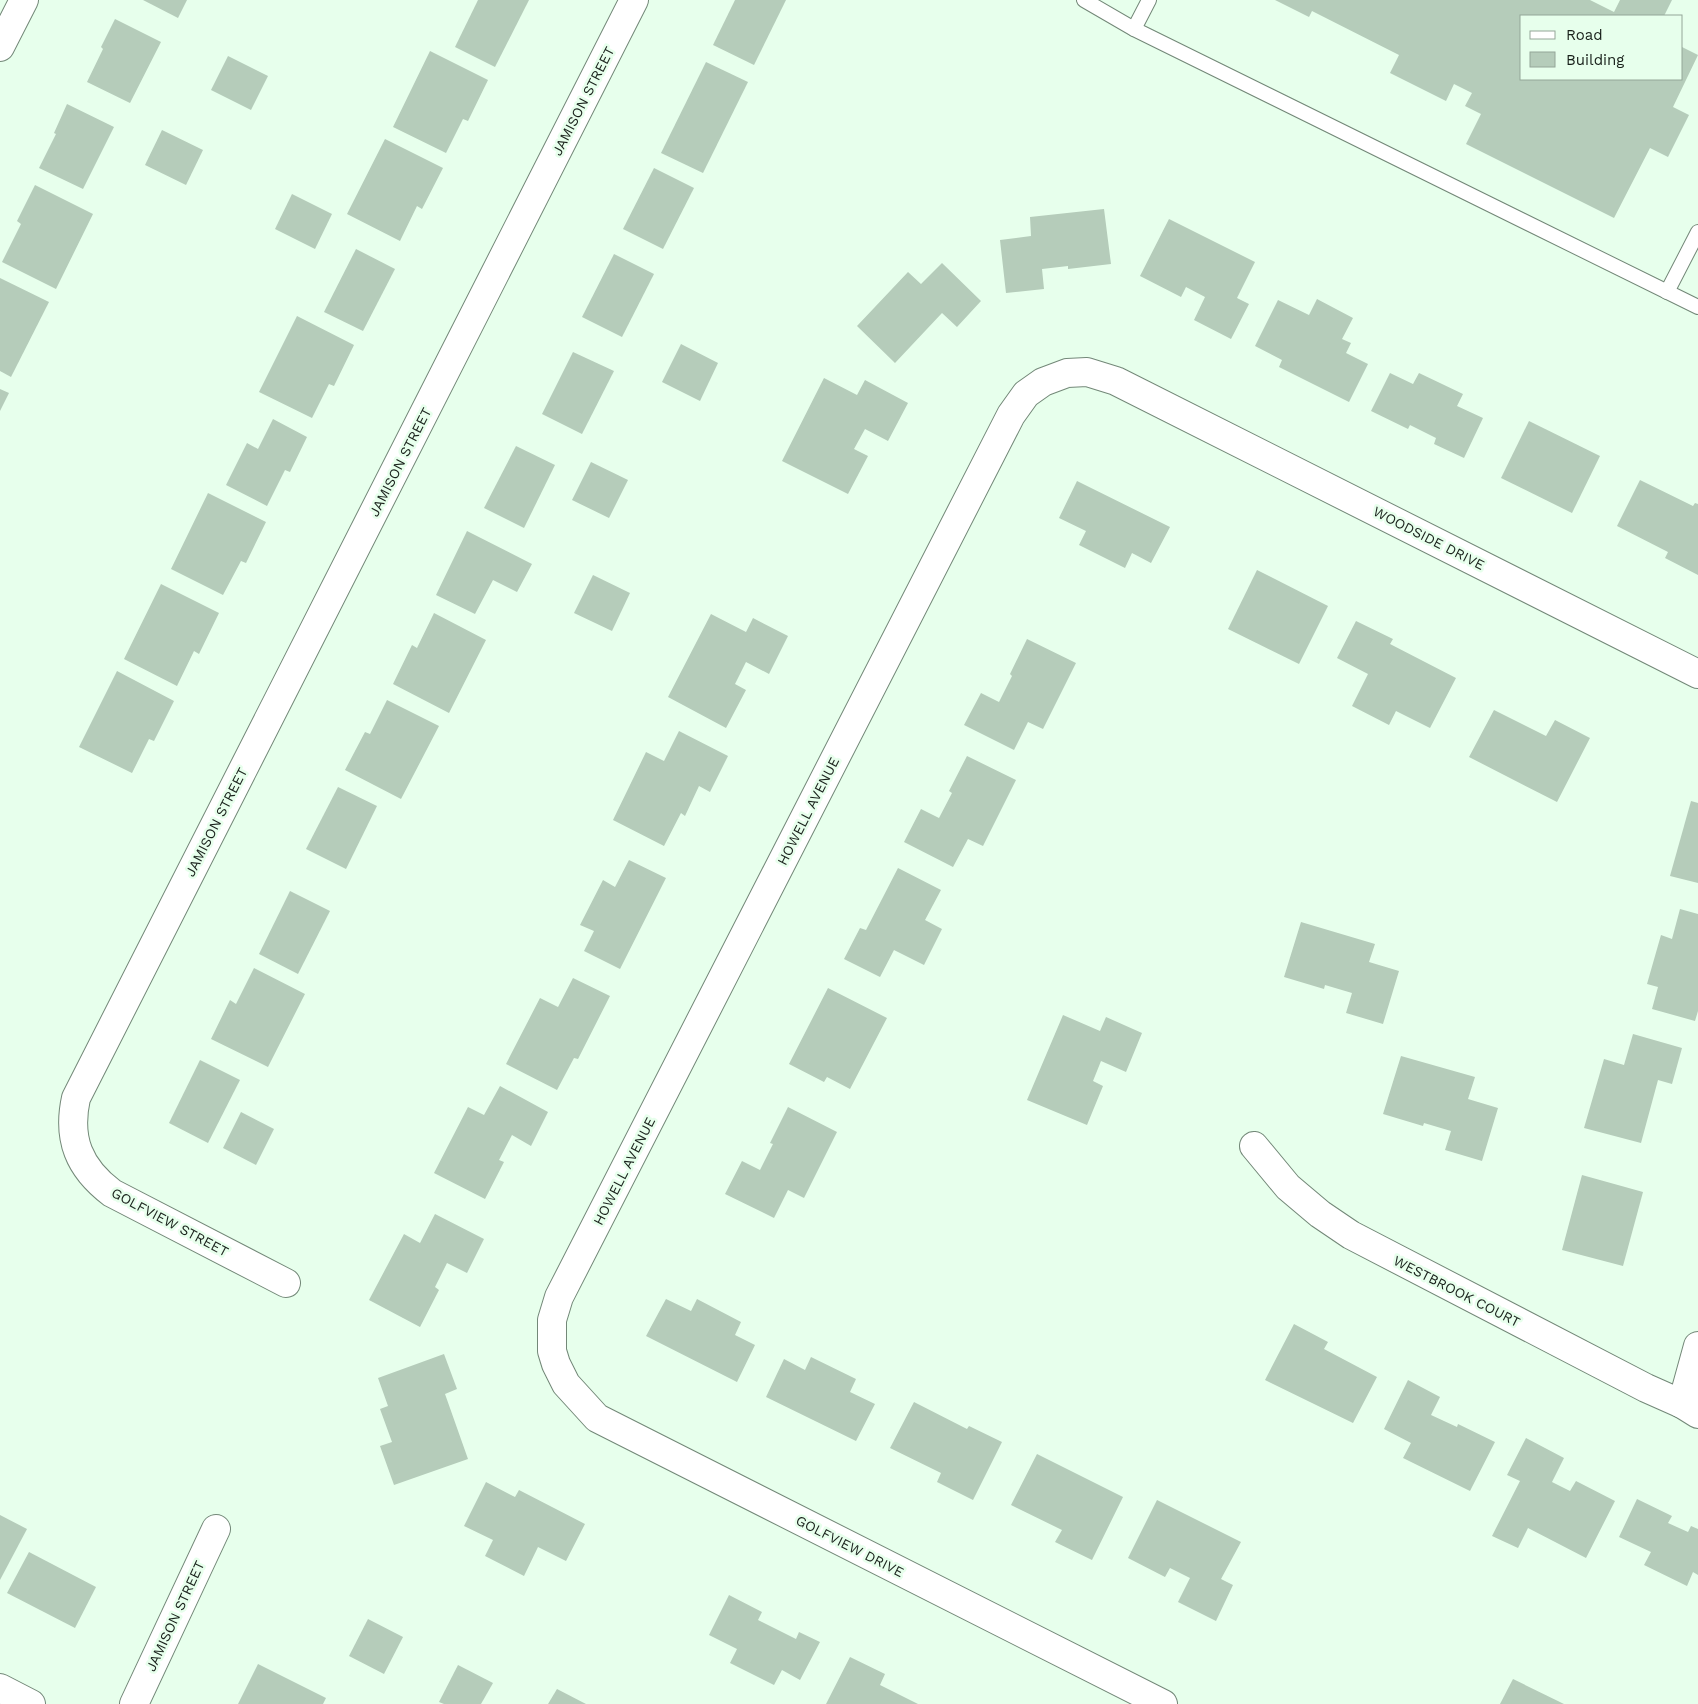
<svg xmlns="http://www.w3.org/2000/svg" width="1698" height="1704" font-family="'Work Sans',sans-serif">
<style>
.building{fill:#b5ccba}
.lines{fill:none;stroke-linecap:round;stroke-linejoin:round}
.service-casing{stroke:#738878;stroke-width:16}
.minor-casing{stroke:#738878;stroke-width:30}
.service{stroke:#fff;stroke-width:14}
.minor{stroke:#fff;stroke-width:28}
.labels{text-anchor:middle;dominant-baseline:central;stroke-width:5;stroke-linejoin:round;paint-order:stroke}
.street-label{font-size:14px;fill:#18201a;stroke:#e7ffec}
</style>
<rect width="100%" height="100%" fill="#e7ffec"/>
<g class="building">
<path d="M143,0H187L178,18Z"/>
<path d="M478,0H529L495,67L455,47Z"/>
<path d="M735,0H786L754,65L713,45Z"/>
<path d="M1275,0H1590L1614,12L1620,0H1672L1664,16H1522V79H1682V47L1698,55L1673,107L1689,115L1668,157L1650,148L1614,218L1466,144L1481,114L1465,106L1472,93L1454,84L1446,101L1390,73L1399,55L1312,11L1309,17Z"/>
<path d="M115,19L161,42L130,103L87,82L103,49L101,47Z"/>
<path d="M430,51L488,80L468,121L463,119L446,153L393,127Z"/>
<path d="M228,56L268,76L251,110L211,90Z"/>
<path d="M706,62L748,82L703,173L661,153Z"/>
<path d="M67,104L114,127L83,189L39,168L56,134L54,133Z"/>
<path d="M162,130L203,150L186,185L145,165Z"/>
<path d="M385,139L443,168L422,209L417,206L400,241L347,214Z"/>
<path d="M654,168L694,188L663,249L623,229Z"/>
<path d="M35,185L93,214L56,289L2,262L21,224L17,221Z"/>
<path d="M292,194L332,214L315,249L275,229Z"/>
<path d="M1104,209L1111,264L1068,269V266L1042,269L1044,289L1006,293L1000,240L1031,236L1030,217Z"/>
<path d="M1169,219L1255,262L1237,298L1249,304L1231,339L1194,320L1205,297L1186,287L1181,297L1140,276Z"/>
<path d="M356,249L395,269L363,331L324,312Z"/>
<path d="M614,254L654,274L622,337L582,317Z"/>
<path d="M942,263L981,301L957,327L942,313L895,363L857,326L908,272L921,284Z"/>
<path d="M0,278L49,302L11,377L0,371Z"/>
<path d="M1317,299L1353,318L1342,339L1351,343L1346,353L1368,364L1349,402L1279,367L1282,360L1255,346L1278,300L1309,315Z"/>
<path d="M297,316L354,345L334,386L329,384L312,418L259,392Z"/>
<path d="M681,344L718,363L700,401L662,382Z"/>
<path d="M573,352L614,371L582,434L542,414Z"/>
<path d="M1390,373L1413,384L1419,373L1463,394L1457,406L1483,418L1464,458L1434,444L1436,438L1410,425L1408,429L1371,411Z"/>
<path d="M824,378L857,395L865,380L908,403L888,441L865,429L854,449L868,456L848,494L782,461Z"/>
<path d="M0,389L9,393L0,411Z"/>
<path d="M273,419L307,437L290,472L285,470L267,506L226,485L247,443L258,449Z"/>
<path d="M1529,421L1600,456L1572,513L1501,478Z"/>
<path d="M516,446L555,465L524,528L484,508Z"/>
<path d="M591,462L628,480L609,518L572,500Z"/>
<path d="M1640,480L1693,506L1695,503L1698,504V575L1665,558L1668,552L1617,526Z"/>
<path d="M1077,481L1170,527L1151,563L1132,553L1125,568L1079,545L1086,531L1059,518Z"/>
<path d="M208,493L266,522L246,563L241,561L223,595L171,569Z"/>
<path d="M467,531L532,564L517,592L493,580L475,614L436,595Z"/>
<path d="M1257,570L1328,606L1299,664L1228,629Z"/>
<path d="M593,575L630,593L612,631L574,613Z"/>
<path d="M161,584L219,613L199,654L194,651L177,686L124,659Z"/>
<path d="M434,613L486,640L449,713L393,684L412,645L417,648Z"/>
<path d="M711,614L746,632L753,618L788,636L769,674L746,662L735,684L746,690L726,728L668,697Z"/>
<path d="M1356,621L1393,639L1390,644L1456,678L1430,728L1396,711L1389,725L1352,706L1368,674L1337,658Z"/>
<path d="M1027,639L1076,663L1043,729L1028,722L1014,750L964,725L981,693L999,702L1012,676L1010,674Z"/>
<path d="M117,671L174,701L154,741L149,739L132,773L79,747Z"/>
<path d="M387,700L439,726L401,799L345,770L365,732L370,734Z"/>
<path d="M1494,710L1546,736L1555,720L1590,738L1557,802L1469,757Z"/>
<path d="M679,731L728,756L710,792L699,786L685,816L681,813L664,846L613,820L646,752L664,761Z"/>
<path d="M967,756L1016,780L983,846L968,839L953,867L904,842L921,809L939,818L952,793L949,791Z"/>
<path d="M338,787L377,806L346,869L306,849Z"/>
<path d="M1691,801L1698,803V883L1670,876Z"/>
<path d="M629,860L666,878L620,969L584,951L594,931L580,925L603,880L615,887Z"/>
<path d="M898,868L941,890L925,920L942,929L924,965L894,950L880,977L844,959L860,928L866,930Z"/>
<path d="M290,891L330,911L298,974L259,954Z"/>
<path d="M1680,909L1698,914V1011L1695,1021L1652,1009L1658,987L1647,984L1661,935L1672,939Z"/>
<path d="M1301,922L1375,944L1369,962L1399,971L1383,1024L1346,1013L1352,993L1325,985L1324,989L1284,977Z"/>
<path d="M254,968L305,994L268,1067L211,1039L230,1000L236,1004Z"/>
<path d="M573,978L610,996L578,1059L574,1058L557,1090L506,1064L540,998L558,1007Z"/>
<path d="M828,988L887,1018L850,1089L827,1077L824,1082L789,1064Z"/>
<path d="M1063,1015L1100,1031L1106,1017L1142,1033L1126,1072L1101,1061L1093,1081L1103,1086L1087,1125L1027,1100Z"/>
<path d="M1633,1034L1682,1048L1672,1084L1658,1080L1641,1143L1584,1128L1604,1059L1624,1065Z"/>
<path d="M1401,1056L1475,1077L1468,1099L1498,1108L1482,1161L1445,1150L1451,1131L1424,1123L1423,1126L1383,1114Z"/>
<path d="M200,1060L240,1080L208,1143L169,1123Z"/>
<path d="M500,1086L548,1112L531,1146L512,1135L499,1160L504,1162L485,1199L434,1173L468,1107L484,1115Z"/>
<path d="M788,1107L837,1132L804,1198L788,1190L774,1218L725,1194L742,1161L760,1170L773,1144L770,1143Z"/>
<path d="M241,1112L274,1129L256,1165L223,1148Z"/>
<path d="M1582,1175L1643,1192L1623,1266L1562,1250Z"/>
<path d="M435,1214L484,1239L467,1273L447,1263L435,1287L439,1290L420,1327L369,1300L404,1234L420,1243Z"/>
<path d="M666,1299L691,1311L697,1299L741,1322L735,1335L755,1345L737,1382L646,1336Z"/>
<path d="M1294,1324L1328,1342L1324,1349L1377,1377L1353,1423L1265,1380Z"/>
<path d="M444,1354L457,1389L445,1394L468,1459L394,1485L380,1446L392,1442L380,1409L388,1406L378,1378Z"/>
<path d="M811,1357L856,1379L850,1392L875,1404L856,1441L766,1397L784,1359L805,1370Z"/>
<path d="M1408,1380L1440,1397L1431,1415L1457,1427L1458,1424L1495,1442L1470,1491L1403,1458L1411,1443L1384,1429Z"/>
<path d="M914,1402L967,1429L969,1426L1002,1442L973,1500L937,1482L941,1473L890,1448Z"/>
<path d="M1526,1438L1564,1458L1552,1482L1570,1491L1576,1481L1615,1501L1586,1558L1528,1528L1518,1548L1492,1536L1520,1481L1507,1475Z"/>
<path d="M1037,1454L1123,1497L1092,1560L1055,1542L1062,1530L1011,1505Z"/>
<path d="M486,1482L515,1497L519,1490L585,1524L566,1561L538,1547L524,1576L485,1556L493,1540L464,1526Z"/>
<path d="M1637,1499L1672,1516L1668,1523L1688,1532L1691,1526L1698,1529V1575L1693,1572L1687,1586L1644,1565L1651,1552L1619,1537Z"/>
<path d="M1157,1500L1241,1542L1221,1579L1233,1585L1216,1621L1178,1602L1190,1578L1170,1568L1165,1577L1128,1558Z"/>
<path d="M0,1515L27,1529L0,1580Z"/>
<path d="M29,1552L96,1587L75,1628L7,1593Z"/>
<path d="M729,1595L762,1612L758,1620L796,1639L799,1632L820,1642L800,1680L782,1670L774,1685L730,1663L737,1649L709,1635Z"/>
<path d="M368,1619L403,1637L384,1674L349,1656Z"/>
<path d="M850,1657L885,1674L880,1685L918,1704H826Z"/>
<path d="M258,1664L326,1698L323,1704H238Z"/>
<path d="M458,1665L493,1683L481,1704H444L439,1702Z"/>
<path d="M1513,1679L1564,1704H1500Z"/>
<path d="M557,1689L586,1704H548Z"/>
</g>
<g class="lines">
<g class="service-casing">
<g id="service">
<path d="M1084,0L1134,29L1698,307"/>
<path d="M1134,29L1149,0"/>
<path d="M1667,292L1698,232"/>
</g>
</g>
<g class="minor-casing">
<g id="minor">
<path d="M0,47L24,0"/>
<path d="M1254,1146L1288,1187L1320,1214L1351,1235L1646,1388L1682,1404L1698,1414"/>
<path d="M286,1283L112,1193C79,1168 67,1139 76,1098L634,0"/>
<path d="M1682,1404L1698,1346"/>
<path d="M0,1688L31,1704"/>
<path d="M134,1704L216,1529"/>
<path d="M1163,1704L597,1418L566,1384L556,1364L552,1351V1320L559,1297L1011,415L1026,394L1043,382L1067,373L1087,372L1116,381L1698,674"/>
</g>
</g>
<use href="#service" class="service"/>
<use href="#minor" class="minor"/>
</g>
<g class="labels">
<g class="street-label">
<text transform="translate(583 101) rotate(-63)">JAMISON STREET</text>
<text transform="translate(400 462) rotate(-63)">JAMISON STREET</text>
<text transform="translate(1429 538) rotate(27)">WOODSIDE DRIVE</text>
<text transform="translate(808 811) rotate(-63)">HOWELL AVENUE</text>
<text transform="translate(216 822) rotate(-63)">JAMISON STREET</text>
<text transform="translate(624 1171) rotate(-63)">HOWELL AVENUE</text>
<text transform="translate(170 1222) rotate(28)">GOLFVIEW STREET</text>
<text transform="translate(1457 1291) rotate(27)">WESTBROOK COURT</text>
<text transform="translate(850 1546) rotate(27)">GOLFVIEW DRIVE</text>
<text transform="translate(175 1616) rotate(-65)">JAMISON STREET</text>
</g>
</g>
<rect x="1520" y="15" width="162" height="65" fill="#e7ffec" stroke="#94a698"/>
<rect x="1530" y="31" width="25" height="8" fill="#ffffff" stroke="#94a698"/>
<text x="1566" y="40" font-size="15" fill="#18201a">Road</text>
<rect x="1530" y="52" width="25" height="15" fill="#b5ccba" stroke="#94a698"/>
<text x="1566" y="65" font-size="15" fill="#18201a">Building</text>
</svg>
